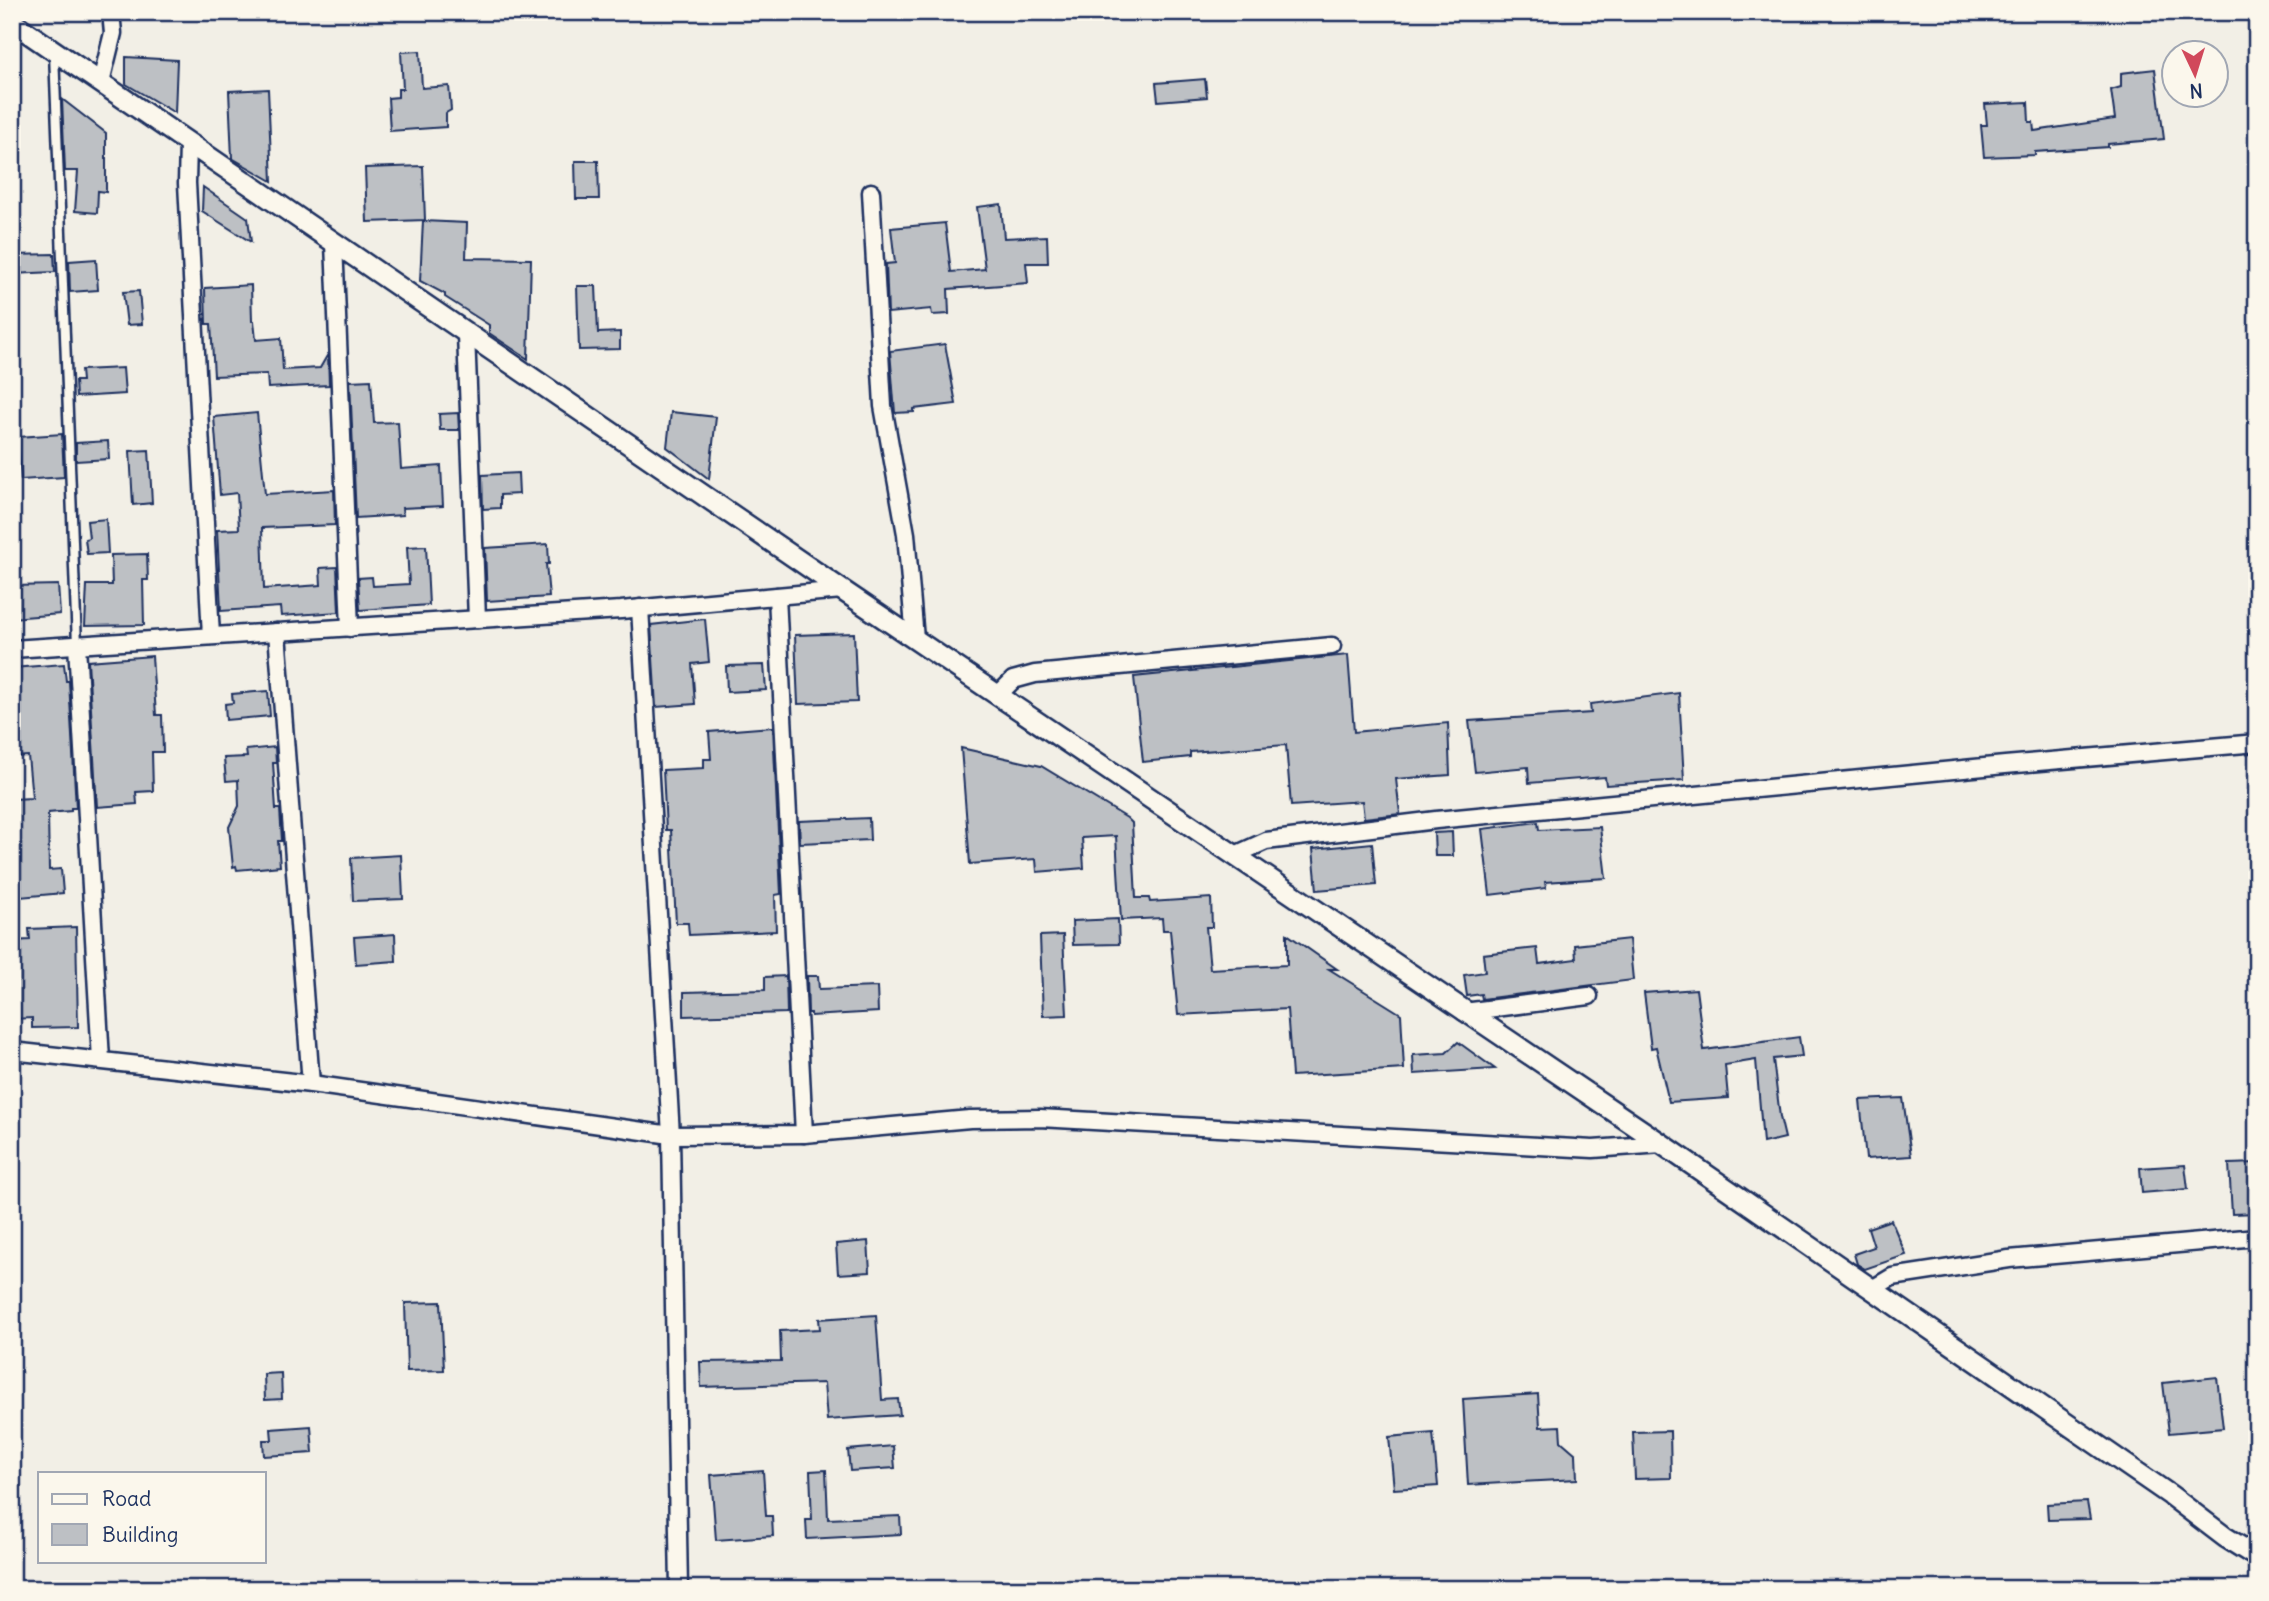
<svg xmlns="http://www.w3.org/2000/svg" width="2269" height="1601" font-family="Delius,sans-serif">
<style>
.building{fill:#bdc0c4;stroke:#1b2f5e;stroke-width:2}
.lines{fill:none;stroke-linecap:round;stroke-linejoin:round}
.service-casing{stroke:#1b2f5e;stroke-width:13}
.minor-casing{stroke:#1b2f5e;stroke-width:21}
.tertiary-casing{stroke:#1b2f5e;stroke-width:24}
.service{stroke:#fbf7ec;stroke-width:8}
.minor{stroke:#fbf7ec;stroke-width:16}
.tertiary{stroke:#fbf7ec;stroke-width:19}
</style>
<rect width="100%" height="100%" fill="#f2efe6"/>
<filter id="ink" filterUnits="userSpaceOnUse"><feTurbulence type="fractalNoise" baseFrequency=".0143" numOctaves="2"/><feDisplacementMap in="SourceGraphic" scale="14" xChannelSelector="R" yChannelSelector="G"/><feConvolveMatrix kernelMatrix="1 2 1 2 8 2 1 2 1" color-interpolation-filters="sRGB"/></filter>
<g filter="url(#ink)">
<g class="building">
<path d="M420,51L422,88L449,86L451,110L446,113V127L390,131L388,98L398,97V89H403L401,52Z"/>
<path d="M126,57L177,60L175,113L126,84Z"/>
<path d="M2155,69L2164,139L2108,144V147L2035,152V155L1984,157L1981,125H1987L1985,104L2028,102L2029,122H2033L2034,131L2115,119L2111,90L2121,87V73Z"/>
<path d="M1205,79L1207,97L1158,101L1156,83Z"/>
<path d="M268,89L272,181L232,158L229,91Z"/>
<path d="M62,99L106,133V192L98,191L97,213L75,211L78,171H65Z"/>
<path d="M575,161H598L599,199H576Z"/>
<path d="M423,166L425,220L367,222L365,168Z"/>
<path d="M203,187L248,218L251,242L202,211Z"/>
<path d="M1001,204L1004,238L1047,236L1048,263H1026L1028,283L948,289L949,314L932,315L931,309L888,313L886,264L895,263L891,228L945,223L951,272L985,269L977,207Z"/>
<path d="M423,221L467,223L466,258L531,259L528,359L489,333V325L445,297V294L420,281Z"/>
<path d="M54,254L55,272L12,274V255Z"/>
<path d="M96,259L98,290L70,292L69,261Z"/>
<path d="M251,285L252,321H254L256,340L281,338L283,370L320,368L328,354L329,385L268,388L267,374L214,376L211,324H206L205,288Z"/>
<path d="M577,286H596L598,333L620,332V349L579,350Z"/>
<path d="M139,291L142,324L127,325L123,292Z"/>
<path d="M945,344L956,404L914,409V412L895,413L890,351Z"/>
<path d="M123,368L125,394L76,397L75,381H82L81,370Z"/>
<path d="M371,380L374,423L398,422L401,469L441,466L443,506L402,508L403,515L356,518L350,381Z"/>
<path d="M671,412L716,417L709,479L667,447Z"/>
<path d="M257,413L265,494L334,490L335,525L262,528L264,589L321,585L320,568L337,567L339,612L281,616L280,607L221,611L217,530L239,529L237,493L220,495L214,417Z"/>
<path d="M458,413L459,430H440L439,414Z"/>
<path d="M62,434L64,477L21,480L18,437Z"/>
<path d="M108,441L109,459L76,461V443Z"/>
<path d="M149,450L152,503L133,505L130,451Z"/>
<path d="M518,473L519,494L500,495V508L483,509L482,475Z"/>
<path d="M106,519L108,553L87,554L85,539L89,538L87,521Z"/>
<path d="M548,544L549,564H546L549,597L487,601L485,548Z"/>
<path d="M426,546L429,605L360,610L358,578L372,577L373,586L409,584L407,547Z"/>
<path d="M147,554L148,580H143L144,625L85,626L87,585H112L111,555Z"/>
<path d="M58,585L60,614L12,618V586Z"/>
<path d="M705,619L709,662L692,664L695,704L656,707L651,625Z"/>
<path d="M854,633L857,702L798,704L795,635Z"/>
<path d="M1348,655L1354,732L1448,723L1450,775L1396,779L1400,814L1364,818L1362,801L1291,806L1286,745L1190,752V757L1143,762L1134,677Z"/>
<path d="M152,656L156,715H162L163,752H152L153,791L136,792L137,804L97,807L88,661Z"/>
<path d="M64,664L66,681H69L76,808H71V811L48,813L49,870L61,869L63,893L20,897L19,878H12V854H15L13,799L32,798L28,756L12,757V668Z"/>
<path d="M764,665L766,690L727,692L726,666Z"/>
<path d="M268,691L270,716L226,720L225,704L233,703L232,694Z"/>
<path d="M1679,693L1684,780L1606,785L1605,777L1529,783L1528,767L1475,772L1469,721L1591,713L1590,704Z"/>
<path d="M773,727L781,894L775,895L776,931L689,935L688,923H676L671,830H666L663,770L704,768V759H711L709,732Z"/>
<path d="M275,747L276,763H273L276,809H280L282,841H278L280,866L237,870L236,866L233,867L229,827L239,806L238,780L226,781L224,758L247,757L246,750Z"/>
<path d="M961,748L1041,766L1127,818L1132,823L1136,898H1149L1150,902L1211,898L1212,927H1206L1210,969L1287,965V934L1337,969H1329L1401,1014L1404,1069L1292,1076L1287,1009L1178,1015L1170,930H1163L1162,918L1121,920L1116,836L1082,838L1084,868L1037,872L1036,859L970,864Z"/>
<path d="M869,818L870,840L800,843L799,821Z"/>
<path d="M1538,822L1539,830L1600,827L1606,878L1545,882L1546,888L1490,895L1482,829Z"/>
<path d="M1452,832L1453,856H1435L1434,833Z"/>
<path d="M1372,843L1376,885L1317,890L1313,849Z"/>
<path d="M401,855L403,899L353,901L351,858Z"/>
<path d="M1118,919L1119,944L1073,945L1072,921Z"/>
<path d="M76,927L78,1027L32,1028V1018L12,1019V941L30,940L29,929Z"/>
<path d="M395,934L396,961L356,964L354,937Z"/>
<path d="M1063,935L1067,1015L1043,1016L1040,936Z"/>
<path d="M1629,939L1633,980L1482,999L1481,994L1467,996L1464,975L1485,972L1483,954L1537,948L1539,964L1576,959L1575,945Z"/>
<path d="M786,976L787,1013L684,1016V992L765,990V977Z"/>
<path d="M807,976H818L819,989L877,987L878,1012L811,1016V1013H808Z"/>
<path d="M1696,989L1704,1050L1799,1037L1802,1056L1773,1059L1780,1117L1785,1138L1763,1143L1756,1060L1725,1065L1728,1098L1669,1102L1656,1047L1651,1048L1644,993Z"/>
<path d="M1458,1042L1495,1069L1414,1074L1413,1055L1446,1053Z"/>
<path d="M1903,1098L1911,1156L1866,1159L1860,1100Z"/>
<path d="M2257,1163V1213L2232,1214L2229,1164Z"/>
<path d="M2185,1165L2188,1189L2142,1193L2140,1168Z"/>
<path d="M1891,1220L1906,1255L1865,1269L1857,1264L1854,1254L1874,1247L1868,1228Z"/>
<path d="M868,1241L870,1272L838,1274L836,1244Z"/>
<path d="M441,1302L444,1370L407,1371L405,1303Z"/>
<path d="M876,1315L882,1400L898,1399L900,1415L827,1420L824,1383L701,1387L700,1362L781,1361L780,1331L820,1329L819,1319Z"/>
<path d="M281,1373L282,1399L265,1400L264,1374Z"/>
<path d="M2217,1377L2223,1428L2169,1433L2163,1383Z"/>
<path d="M1538,1394L1540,1427L1560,1426L1561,1441L1576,1454L1577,1479L1468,1485L1463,1399Z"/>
<path d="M311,1426L313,1453L264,1456L263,1440H272L271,1429Z"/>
<path d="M1670,1431L1671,1478L1635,1479L1633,1432Z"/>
<path d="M1433,1433L1438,1486L1394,1489L1389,1437Z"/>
<path d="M893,1446L895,1468L850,1471L848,1450Z"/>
<path d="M826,1470L828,1519L900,1516L901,1534L807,1539L806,1520H812L810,1471Z"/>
<path d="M763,1471L766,1516H772L773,1536L716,1540L711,1475Z"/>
<path d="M2087,1502L2090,1519L2048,1520L2047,1504Z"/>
</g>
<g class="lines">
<g class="service-casing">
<path id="service" d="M54,53L77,645"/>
</g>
<g class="minor-casing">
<g id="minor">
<path d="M101,82L113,33L111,12"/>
<path d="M188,144L187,183L211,636"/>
<path d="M871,192L883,406L906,534L915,639"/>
<path d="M334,243L350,628"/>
<path d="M466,334L477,619"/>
<path d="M777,596L804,1134"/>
<path d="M640,608L671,1135L679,1589"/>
<path d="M277,632L311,1084"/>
<path d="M77,645L101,1060"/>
<path d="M12,649L621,610L842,590"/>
<path d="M998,695L1013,680L1035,674L1332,646"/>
<path d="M1235,855L1266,841L1436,820L2005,765L2257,743"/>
<path d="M1464,1012L1589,996"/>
<path d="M12,1051L311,1084L671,1135L804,1134L970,1119L1040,1118L1593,1149L1662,1144"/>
<path d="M1872,1289L1892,1277L2009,1259L2257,1237"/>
</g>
</g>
<g class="tertiary-casing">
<path id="tertiary" d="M12,22L842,590L1662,1144L2170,1495L2225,1537L2257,1557"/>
</g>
<use href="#service" class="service"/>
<use href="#minor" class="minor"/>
<use href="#tertiary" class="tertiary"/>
</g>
</g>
<rect width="2269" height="1601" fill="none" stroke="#fbf7ec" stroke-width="42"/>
<rect x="21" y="21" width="2227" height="1559" fill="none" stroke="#1b2f5e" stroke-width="2.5" filter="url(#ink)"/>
<rect x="38" y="1472" width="228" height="91" fill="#fbf7ec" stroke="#a1a7b3" stroke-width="2"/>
<rect x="52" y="1494" width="35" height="10" fill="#fbf7ec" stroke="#a1a7b3" stroke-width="2"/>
<text x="102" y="1506" font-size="21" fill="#1b2f5e">Road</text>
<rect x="52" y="1524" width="35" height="21" fill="#bdc0c4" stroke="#a1a7b3" stroke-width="2"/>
<text x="102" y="1542" font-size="21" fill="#1b2f5e">Building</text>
<g transform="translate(2195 74) rotate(176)"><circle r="33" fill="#fbf7ec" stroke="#a1a7b3" stroke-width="2"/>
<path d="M0-5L12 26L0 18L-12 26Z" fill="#d1495b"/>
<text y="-10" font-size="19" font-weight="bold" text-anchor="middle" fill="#1b2f5e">N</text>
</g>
</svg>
